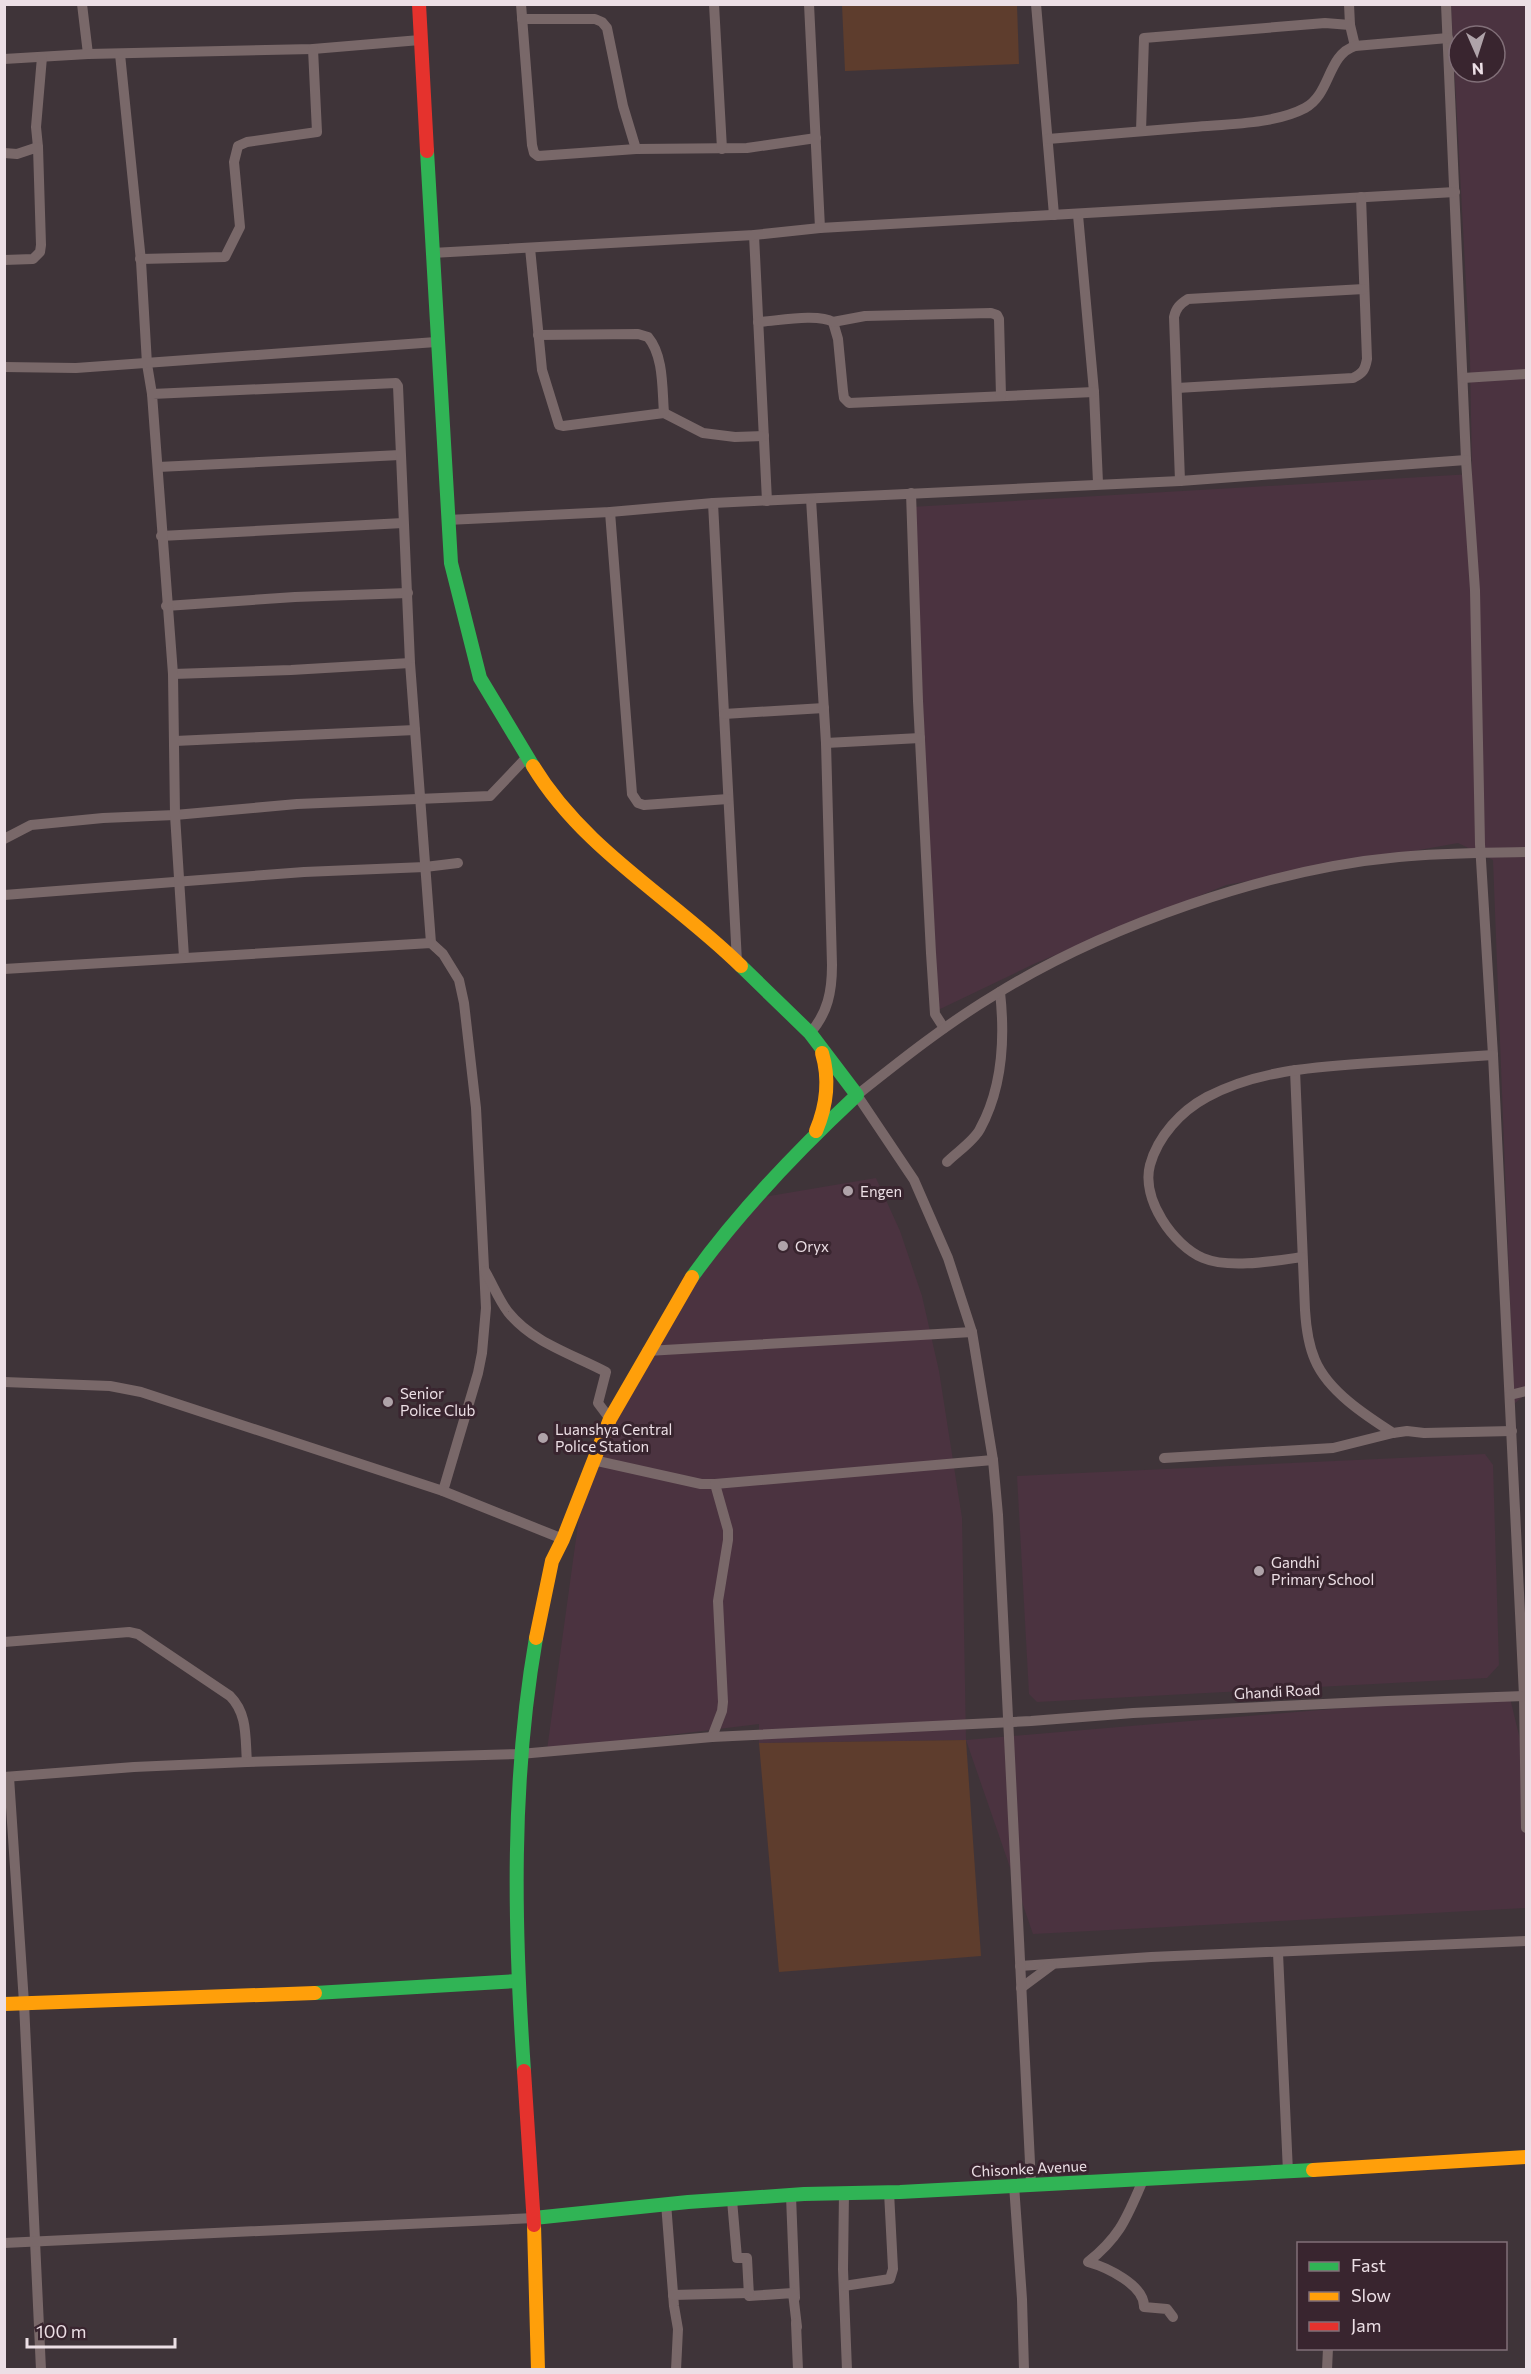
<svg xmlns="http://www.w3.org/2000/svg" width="1531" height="2374" font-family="Commissioner,sans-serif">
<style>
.built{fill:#4b3340;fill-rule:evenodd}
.green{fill:#5e3d2d}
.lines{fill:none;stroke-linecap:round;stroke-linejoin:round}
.street{stroke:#796869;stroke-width:10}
.fast{stroke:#30b455;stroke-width:14}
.slow{stroke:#ff9f0a;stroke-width:14}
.jam{stroke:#e5322d;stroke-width:14}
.poi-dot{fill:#afa3a9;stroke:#39252f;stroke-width:2}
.labels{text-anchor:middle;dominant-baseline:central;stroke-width:6;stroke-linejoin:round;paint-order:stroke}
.poi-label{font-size:15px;fill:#ecdfe5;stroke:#39252f;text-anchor:start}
.street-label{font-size:15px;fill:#ecdfe5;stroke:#39252f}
</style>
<rect width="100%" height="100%" fill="#3f3439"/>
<g class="built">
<path d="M1451,5H1526V1394L1514,1404L1493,860L1458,843L1226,885L1036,963L936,1011L911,507L1472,474L1470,359ZM1459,36H1495V72H1459Z"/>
<path d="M876,1178L900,1231L922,1296L939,1371L962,1518L966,1740L1509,1694L1526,1764V1908L1033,1934L966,1740L759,1743V1724L547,1750L586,1466L671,1314L758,1198Z"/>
<path d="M1485,1454L1493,1465L1499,1665L1487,1678L1037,1702L1029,1694L1017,1476Z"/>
</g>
<g class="green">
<path d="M842,5H1017L1019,64L845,71Z"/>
<path d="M966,1740L981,1956L779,1972L759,1743Z"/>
</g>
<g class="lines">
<g class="street">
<path d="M82,4L88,54"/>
<path d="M521,4L532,145L534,153L538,156L636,149L747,148L816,138"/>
<path d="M714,4L722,149"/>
<path d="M809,4L820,228"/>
<path d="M1036,4L1054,215"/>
<path d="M1349,4L1350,25"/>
<path d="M1446,4L1466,460L1475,590L1480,844L1493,1055L1524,1696L1526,1828"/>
<path d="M522,19H595L602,22L607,28L623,106L636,149"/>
<path d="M120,54L141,261L147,364L152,394"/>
<path d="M4,59L88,54L313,49L420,40"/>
<path d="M1141,131L1144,38L1325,23L1350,25L1355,46"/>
<path d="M1048,139C1096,135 1145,131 1194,127C1228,124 1275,124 1305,108C1331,94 1327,55 1355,46L1448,38"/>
<path d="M38,147L36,127L42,57"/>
<path d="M4,153L17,154L38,147L41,245L40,252L33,259L4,260"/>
<path d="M1078,215L1094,392L1098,483"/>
<path d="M754,235L767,501"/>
<path d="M530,248L542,370L559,425L563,426L664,413L703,433L735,437L764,436"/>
<path d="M432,253L754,235L820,228L1455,192"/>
<path d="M140,259L225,257L240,227L234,162L238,146L247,142L317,132L313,49"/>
<path d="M758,322C777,321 818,313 833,322L838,339L843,391L844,398L849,403L1094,392"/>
<path d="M833,322L865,316L991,313L997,315L999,319L1001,396"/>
<path d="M538,335L638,334L648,337C664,356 662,389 664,413"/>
<path d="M4,367L76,368L436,342"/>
<path d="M1463,378L1526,374"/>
<path d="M1177,388L1353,378C1363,373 1365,370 1367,359L1361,197"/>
<path d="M158,467L400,455"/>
<path d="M1180,481L1174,317C1176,308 1180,304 1188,299L1364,289"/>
<path d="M911,493L918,701L931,953L935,1014L944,1028"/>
<path d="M713,503L737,962"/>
<path d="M610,512L632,794L638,803L644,805L728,799"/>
<path d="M447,520L610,512L713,503L1180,481L1466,460"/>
<path d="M161,536L403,523"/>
<path d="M166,606L295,597L408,593"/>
<path d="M173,674L291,670L410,663"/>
<path d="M724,714L824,708"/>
<path d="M175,741L415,730"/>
<path d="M826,743L920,738"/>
<path d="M4,839L31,825L103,818L175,815L297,804L490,796L527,757"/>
<path d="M4,895L304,872L425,867L458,863"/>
<path d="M184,957L175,815L173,674L152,394L396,383L398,386L410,663L431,943"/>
<path d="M4,969L431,943L443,954L459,980L464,1003L476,1108L486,1308L482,1353L478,1373L443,1491"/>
<path d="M810,1033C828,1013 832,991 832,965L826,743L811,499"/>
<path d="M1295,1070L1305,1310C1306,1327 1308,1344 1315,1360C1328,1391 1365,1415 1393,1433L1407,1431L1424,1433L1512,1431"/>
<path d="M947,1162C957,1152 974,1141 980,1129C1003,1087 1005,1037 1000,992"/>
<path d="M1302,1257C1274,1261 1229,1269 1203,1258C1173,1245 1141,1199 1150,1165C1158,1136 1181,1111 1207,1097C1258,1070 1315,1067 1371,1063C1412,1060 1452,1058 1493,1055"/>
<path d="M485,1271C493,1285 499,1300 508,1312C533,1343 572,1354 606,1372L598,1403L610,1419"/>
<path d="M647,1351L972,1332"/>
<path d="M4,1382L110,1386L141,1392L443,1491L563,1539"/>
<path d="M1510,1395L1526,1391"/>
<path d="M1164,1458L1333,1448L1393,1433"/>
<path d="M593,1460L701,1484H715L993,1460"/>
<path d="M4,1642L129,1632L138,1634L230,1696C248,1714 245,1738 247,1762"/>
<path d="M712,1737L722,1711L723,1702L718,1601L728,1540V1530L715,1484"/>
<path d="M4,1777L134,1767L247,1762L520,1754L712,1737L1031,1721L1133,1713L1387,1701L1524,1696"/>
<path d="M9,1777L24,2003L41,2370"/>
<path d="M1278,1953L1288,2172"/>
<path d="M1020,1966L1151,1957L1526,1941"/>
<path d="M1021,1988L1052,1965"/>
<path d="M1144,2178C1127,2216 1122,2235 1088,2262C1106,2267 1145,2285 1144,2307L1167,2309L1173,2317"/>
<path d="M1031,2183L998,1515L993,1460L972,1332L948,1258L914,1180L857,1095C901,1060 945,1025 993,996C1105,926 1268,869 1399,857C1441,853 1484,853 1526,852"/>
<path d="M1014,2185L1022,2299L1024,2370"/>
<path d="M844,2192L843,2269L847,2370"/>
<path d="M791,2196L795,2298"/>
<path d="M732,2200L737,2258H747L749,2296L793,2293L797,2327"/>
<path d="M666,2203L674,2306L678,2329L676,2370"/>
<path d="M4,2243L534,2218"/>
<path d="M844,2286L890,2279L893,2269L889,2192"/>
<path d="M673,2295L749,2293"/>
<path d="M796,2323L798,2370"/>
<path d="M1327,2370L1328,2348"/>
</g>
<g class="fast">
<path d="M427,151L451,563L480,678L533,766"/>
<path d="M692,1277C740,1210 797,1151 857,1095L810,1033L741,966"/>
<path d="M315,1993L518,1981"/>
<path d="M524,2071C514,1927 511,1781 536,1638"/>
<path d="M534,2218L688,2202L804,2194L900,2192L1313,2170"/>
</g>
<g class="slow">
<path d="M533,766C584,850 672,898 741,966"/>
<path d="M816,1131C827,1105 830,1080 822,1053"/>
<path d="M536,1638L552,1561L563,1539L610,1419L692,1277"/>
<path d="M4,2004L315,1993"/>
<path d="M1313,2170L1526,2157"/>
<path d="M534,2225L538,2370"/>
</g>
<g class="jam">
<path d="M419,4L427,151"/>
<path d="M524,2071L534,2225"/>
</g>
</g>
<g class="poi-dot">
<circle cx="848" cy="1191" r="6"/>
<circle cx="783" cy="1246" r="6"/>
<circle cx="388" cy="1402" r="6"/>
<circle cx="543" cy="1438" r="6"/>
<circle cx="1259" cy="1571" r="6"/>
</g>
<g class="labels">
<g class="poi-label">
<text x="860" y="1191">Engen</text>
<text x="795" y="1246">Oryx</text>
<text x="400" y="1393">Senior<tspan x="400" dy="17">Police Club</tspan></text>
<text x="555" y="1429">Luanshya Central<tspan x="555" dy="17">Police Station</tspan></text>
<text x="1271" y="1562">Gandhi<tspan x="1271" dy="17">Primary School</tspan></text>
</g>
<g class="street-label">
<text transform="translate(1277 1691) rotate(-3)">Ghandi Road</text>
<text transform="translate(1029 2168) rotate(-3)">Chisonke Avenue</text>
</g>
</g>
<rect width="1531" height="2374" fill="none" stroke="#ecdfe5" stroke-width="12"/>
<rect x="1297" y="2242" width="210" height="108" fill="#39252f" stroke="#816f78" stroke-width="1.5"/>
<rect x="1309" y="2262" width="30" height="9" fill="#30b455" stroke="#816f78" stroke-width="1.5"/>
<text x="1351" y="2272" font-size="18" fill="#ecdfe5">Fast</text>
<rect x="1309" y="2292" width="30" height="9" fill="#ff9f0a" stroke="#816f78" stroke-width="1.5"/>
<text x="1351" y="2302" font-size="18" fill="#ecdfe5">Slow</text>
<rect x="1309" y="2322" width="30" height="9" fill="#e5322d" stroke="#816f78" stroke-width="1.5"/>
<text x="1351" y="2332" font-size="18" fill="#ecdfe5">Jam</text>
<g transform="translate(1477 54) rotate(177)"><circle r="28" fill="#39252f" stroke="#816f78" stroke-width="1.5"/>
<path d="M0-4.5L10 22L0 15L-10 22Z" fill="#afa3a9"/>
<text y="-9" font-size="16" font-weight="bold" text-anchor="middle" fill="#ecdfe5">N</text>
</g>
<path d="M27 2338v9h148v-9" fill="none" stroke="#ecdfe5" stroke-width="3"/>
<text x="36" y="2338" font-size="18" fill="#ecdfe5" stroke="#39252f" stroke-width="4.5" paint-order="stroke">100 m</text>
</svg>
